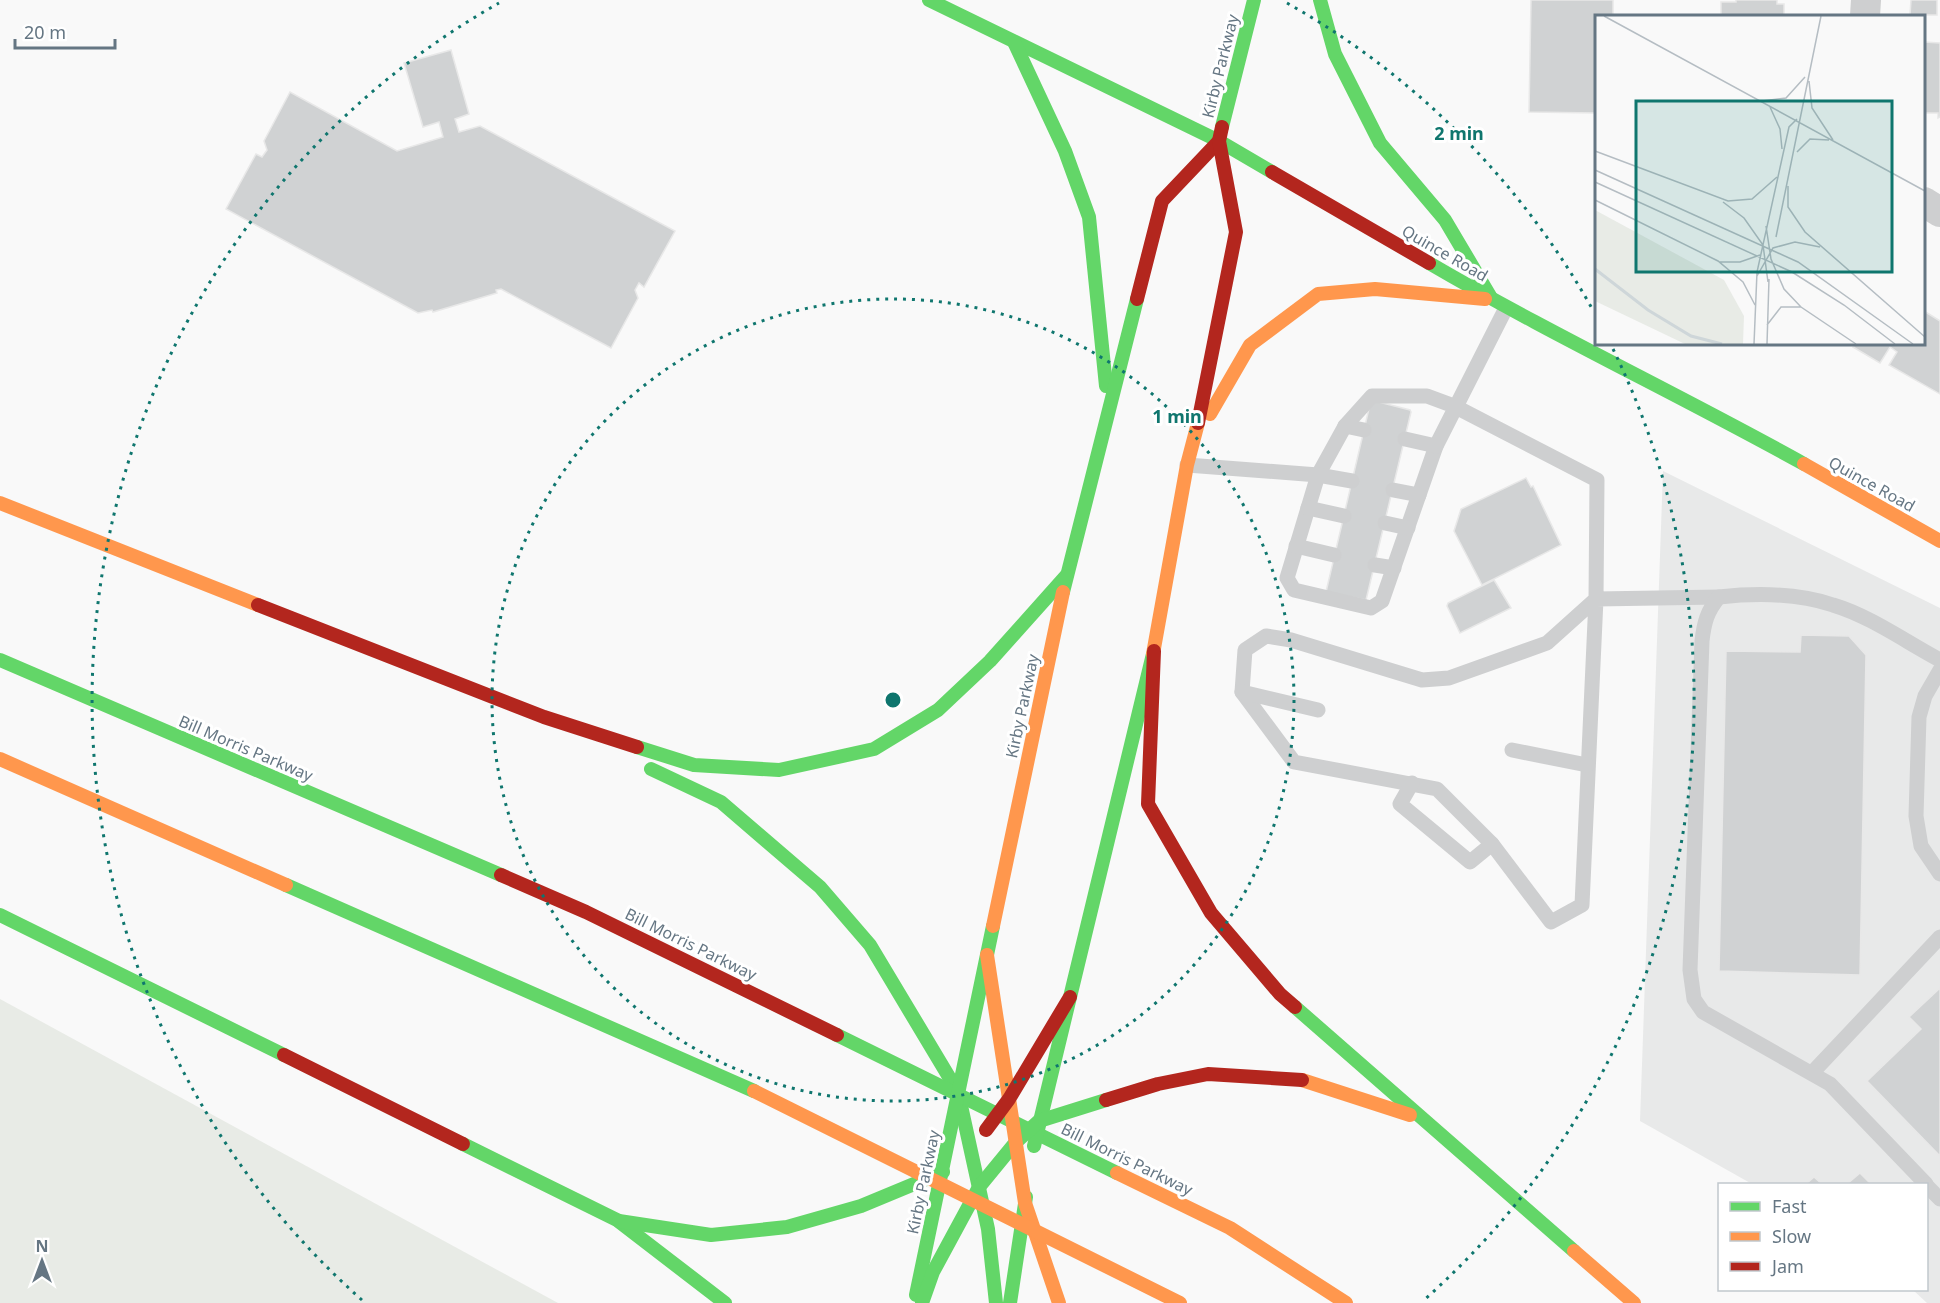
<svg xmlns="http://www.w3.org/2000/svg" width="1940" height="1303" font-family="'Noto Sans',sans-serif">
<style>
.built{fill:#e8e9e9}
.green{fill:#e8ebe6}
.building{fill:#d0d2d3;stroke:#e8e8e8;stroke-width:1.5}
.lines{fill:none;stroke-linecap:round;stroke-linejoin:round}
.lane{stroke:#cecfd0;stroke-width:15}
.street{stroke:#cecfd0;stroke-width:30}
.fast{stroke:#63d668;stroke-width:14}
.slow{stroke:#ff974d;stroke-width:14}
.jam{stroke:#b3261e;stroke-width:14}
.ring{fill:none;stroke:#0f766e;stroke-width:3;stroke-dasharray:3 6}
.labels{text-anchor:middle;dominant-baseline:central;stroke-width:6;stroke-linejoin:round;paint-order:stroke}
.street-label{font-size:16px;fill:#657683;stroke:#fff}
.inset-river{fill:none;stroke:#ced6d9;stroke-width:3}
.inset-road{fill:none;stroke:#b5bdc3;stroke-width:1.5}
.view{fill:#0f766e;fill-opacity:0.15;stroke:#0f766e;stroke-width:3}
.inset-edge{fill:none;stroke:#657683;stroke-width:3}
.centre{fill:#0f766e;stroke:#fff;stroke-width:3}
.ring-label{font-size:18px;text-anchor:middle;font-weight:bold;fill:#0f766e;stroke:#fff;stroke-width:6;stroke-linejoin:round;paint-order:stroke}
</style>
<rect width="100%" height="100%" fill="#f9f9f9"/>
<path class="built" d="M1663,471L1940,608V1303H1927L1913,1290H1926V1184H1752L1640,1121Z"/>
<path class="green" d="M0,999L558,1303H0Z"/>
<g class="building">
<path d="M1531,0H1613V16H1596V113L1529,112Z"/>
<path d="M1736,0H1777V4H1784V16H1721V2H1736Z"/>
<path d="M1911,0H1937V15H1910Z"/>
<path d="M1924,42L1940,43V117L1938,118V113H1924Z"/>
<path d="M451,50L469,114L455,119L459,132L480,126L675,231L644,287L639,283L635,290L638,298L611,348L501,289L496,290L497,293L433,312L432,310L418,313L226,209L256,154L262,157L267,150L264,141L290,92L397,151L443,137L439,122L423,127L404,63Z"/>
<path d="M1924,311L1940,321V394L1889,365L1897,352L1890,347L1880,363L1853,347L1856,344H1924Z"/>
<path d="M1371,400L1410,410L1411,412L1366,600L1326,592Z"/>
<path d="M1526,478L1531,487L1533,486L1561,545L1482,585L1454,531L1461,509Z"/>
<path d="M1494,580L1511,608L1460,633L1447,606L1448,603Z"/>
<path d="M1801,635L1849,636L1866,655L1860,975L1719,971L1726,651L1800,652Z"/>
<path d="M1940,988V1156L1867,1081L1921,1029L1909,1017Z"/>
<path d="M1860,1173L1871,1184H1847Z"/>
<path d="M1814,1177L1822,1184H1806Z"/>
</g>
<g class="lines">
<g class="lane">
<path d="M1506,308L1436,446L1382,601L1371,608L1294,590L1287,578L1318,475L1345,426L1372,396H1427L1454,406L1597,480L1596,599L1582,905L1551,922L1492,844L1437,789L1294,762L1242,692L1245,650L1266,636L1291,640L1422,680L1449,678L1547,643L1596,599L1719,597"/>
<path d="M1345,426L1364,430"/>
<path d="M1405,439L1436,446"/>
<path d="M1187,465L1318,475L1352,481"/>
<path d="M1393,490L1419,495"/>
<path d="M1308,508L1344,516"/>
<path d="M1385,523L1408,528"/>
<path d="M1296,546L1334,555"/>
<path d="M1375,565L1394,568"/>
<path d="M1940,670L1925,696L1919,717L1916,816L1921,846L1940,874"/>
<path d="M1242,692L1318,710"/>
<path d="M1512,750L1587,765"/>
<path d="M1412,783L1400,804L1470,862L1492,844"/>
<path d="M1812,1073L1940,937"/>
<path d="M1926,1184L1830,1084L1703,1012L1694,999L1690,970L1702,641C1704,623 1707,611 1719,597C1756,593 1797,593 1833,605C1870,616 1906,642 1940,660"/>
<path d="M1926,1185L1940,1199"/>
</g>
<g class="street">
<path d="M1865,16L1866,0"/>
<path d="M1924,202L1940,212"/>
</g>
<g class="fast">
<path d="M929,0L1219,141L1272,172"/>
<path d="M1320,0L1335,54L1380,143L1445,220L1490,296"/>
<path d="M1015,44L1065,151L1089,217L1106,386"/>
<path d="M1222,127L1254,0"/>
<path d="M1429,263C1552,335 1680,395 1804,464"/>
<path d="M1063,592L1137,299"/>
<path d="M0,660L501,875"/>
<path d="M637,747L694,765L779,770L874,749L938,710L990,661L1066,576"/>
<path d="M651,769L721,802L820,887L870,945L958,1092L988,1229L996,1303"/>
<path d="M286,885L754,1091"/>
<path d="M0,915L284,1055"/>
<path d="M1295,1007L1574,1251"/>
<path d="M837,1035L1117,1173"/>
<path d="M463,1144L617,1220L725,1303"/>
<path d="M1034,1146L1153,654"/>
<path d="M619,1221L711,1235L787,1227L861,1206L943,1172"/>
<path d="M916,1295L993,926"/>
<path d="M922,1303L933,1272L979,1187L1016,1142L1039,1121L1106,1100"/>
<path d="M1010,1303L1026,1197"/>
</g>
<g class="slow">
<path d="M1210,414L1250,345L1318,294L1375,289L1485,299"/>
<path d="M1804,464L1940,541"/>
<path d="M0,503L258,605"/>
<path d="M1153,654L1187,465L1198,423"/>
<path d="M0,759L286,885"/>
<path d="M993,926L1063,592"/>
<path d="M987,955L1025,1203L1059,1303"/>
<path d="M1302,1080L1410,1115"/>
<path d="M754,1091L1180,1303"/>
<path d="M1117,1173L1230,1228L1346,1303"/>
<path d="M1574,1251L1634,1303"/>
</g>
<g class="jam">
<path d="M1272,172L1429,263"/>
<path d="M1137,299L1162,201L1219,141"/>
<path d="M1198,423L1236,232L1219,141L1222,127"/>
<path d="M258,605L544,717L637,747"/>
<path d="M1154,651L1148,804L1211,913L1280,994L1295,1007"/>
<path d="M501,875L586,912L837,1035"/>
<path d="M284,1055L463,1144"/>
<path d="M1106,1100L1158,1084L1208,1074L1302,1080"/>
<path d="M986,1130L1009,1099L1070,997"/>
</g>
</g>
<g class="ring">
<circle cx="893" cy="700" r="401"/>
<path d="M362 1300A801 801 0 0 1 499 3M1287 3A801 801 0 0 1 1594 312M1613 349A801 801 0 0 1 1424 1300"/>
</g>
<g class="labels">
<g class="street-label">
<text transform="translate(1220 66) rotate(-76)">Kirby Parkway</text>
<text transform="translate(1445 253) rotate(30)">Quince Road</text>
<text transform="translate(1872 484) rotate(29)">Quince Road</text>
<text transform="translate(1022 706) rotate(-78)">Kirby Parkway</text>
<text transform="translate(246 748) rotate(23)">Bill Morris Parkway</text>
<text transform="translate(691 944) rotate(26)">Bill Morris Parkway</text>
<text transform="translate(1127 1159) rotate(26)">Bill Morris Parkway</text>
<text transform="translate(923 1182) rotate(-78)">Kirby Parkway</text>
</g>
</g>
<g transform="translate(1595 15)">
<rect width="330" height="330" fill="#f9f9f9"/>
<path d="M0,195L129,265L149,301L148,329H90L0,286Z" fill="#e8ebe6"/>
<path class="inset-river" d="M0,254L53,295L96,321L127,329"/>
<path class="inset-road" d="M9,1L330,176M214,66L217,93L238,125M167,86L191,83L210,62M175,92L185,114L187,134M0,136L133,186L157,184L182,162M202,137L215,124L234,125M0,155L203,247L318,329M0,167L197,257L249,290L300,329M193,171V192L210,217L330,322M0,185L123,246L148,267L160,290M128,187L149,203L168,230L173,267M171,211L176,244L189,274L206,292L261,329M181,222L226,1M124,247H145L165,240M162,261L178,233L200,227L225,232M172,310L186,292H206M159,329L162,257L194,112L202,104M172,329L174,264"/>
<path class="view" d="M41,86H297V257H41Z"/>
<rect width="330" height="330" class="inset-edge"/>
</g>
<circle cx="893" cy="700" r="9" class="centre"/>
<g class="ring-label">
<text x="1459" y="140">2 min</text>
<text x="1177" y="423">1 min</text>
</g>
<rect x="1718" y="1183" width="210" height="108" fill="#ffffff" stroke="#c1c8cd" stroke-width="1.5"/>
<rect x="1730" y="1202" width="30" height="9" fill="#63d668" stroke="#c1c8cd" stroke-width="1.5"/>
<text x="1772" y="1213" font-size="18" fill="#657683">Fast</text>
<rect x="1730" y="1232" width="30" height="9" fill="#ff974d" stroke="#c1c8cd" stroke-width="1.5"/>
<text x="1772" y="1243" font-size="18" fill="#657683">Slow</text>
<rect x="1730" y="1262" width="30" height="9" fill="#b3261e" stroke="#c1c8cd" stroke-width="1.5"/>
<text x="1772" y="1273" font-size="18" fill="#657683">Jam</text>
<g transform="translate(42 1261)" stroke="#ffffff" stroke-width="4.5" paint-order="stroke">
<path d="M0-4.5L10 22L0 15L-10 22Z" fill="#657683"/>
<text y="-9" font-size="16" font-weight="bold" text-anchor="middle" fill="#657683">N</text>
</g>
<path d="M15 39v9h100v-9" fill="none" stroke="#657683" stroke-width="3"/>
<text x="24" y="39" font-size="18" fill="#657683" stroke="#ffffff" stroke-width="4.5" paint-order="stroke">20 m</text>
</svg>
